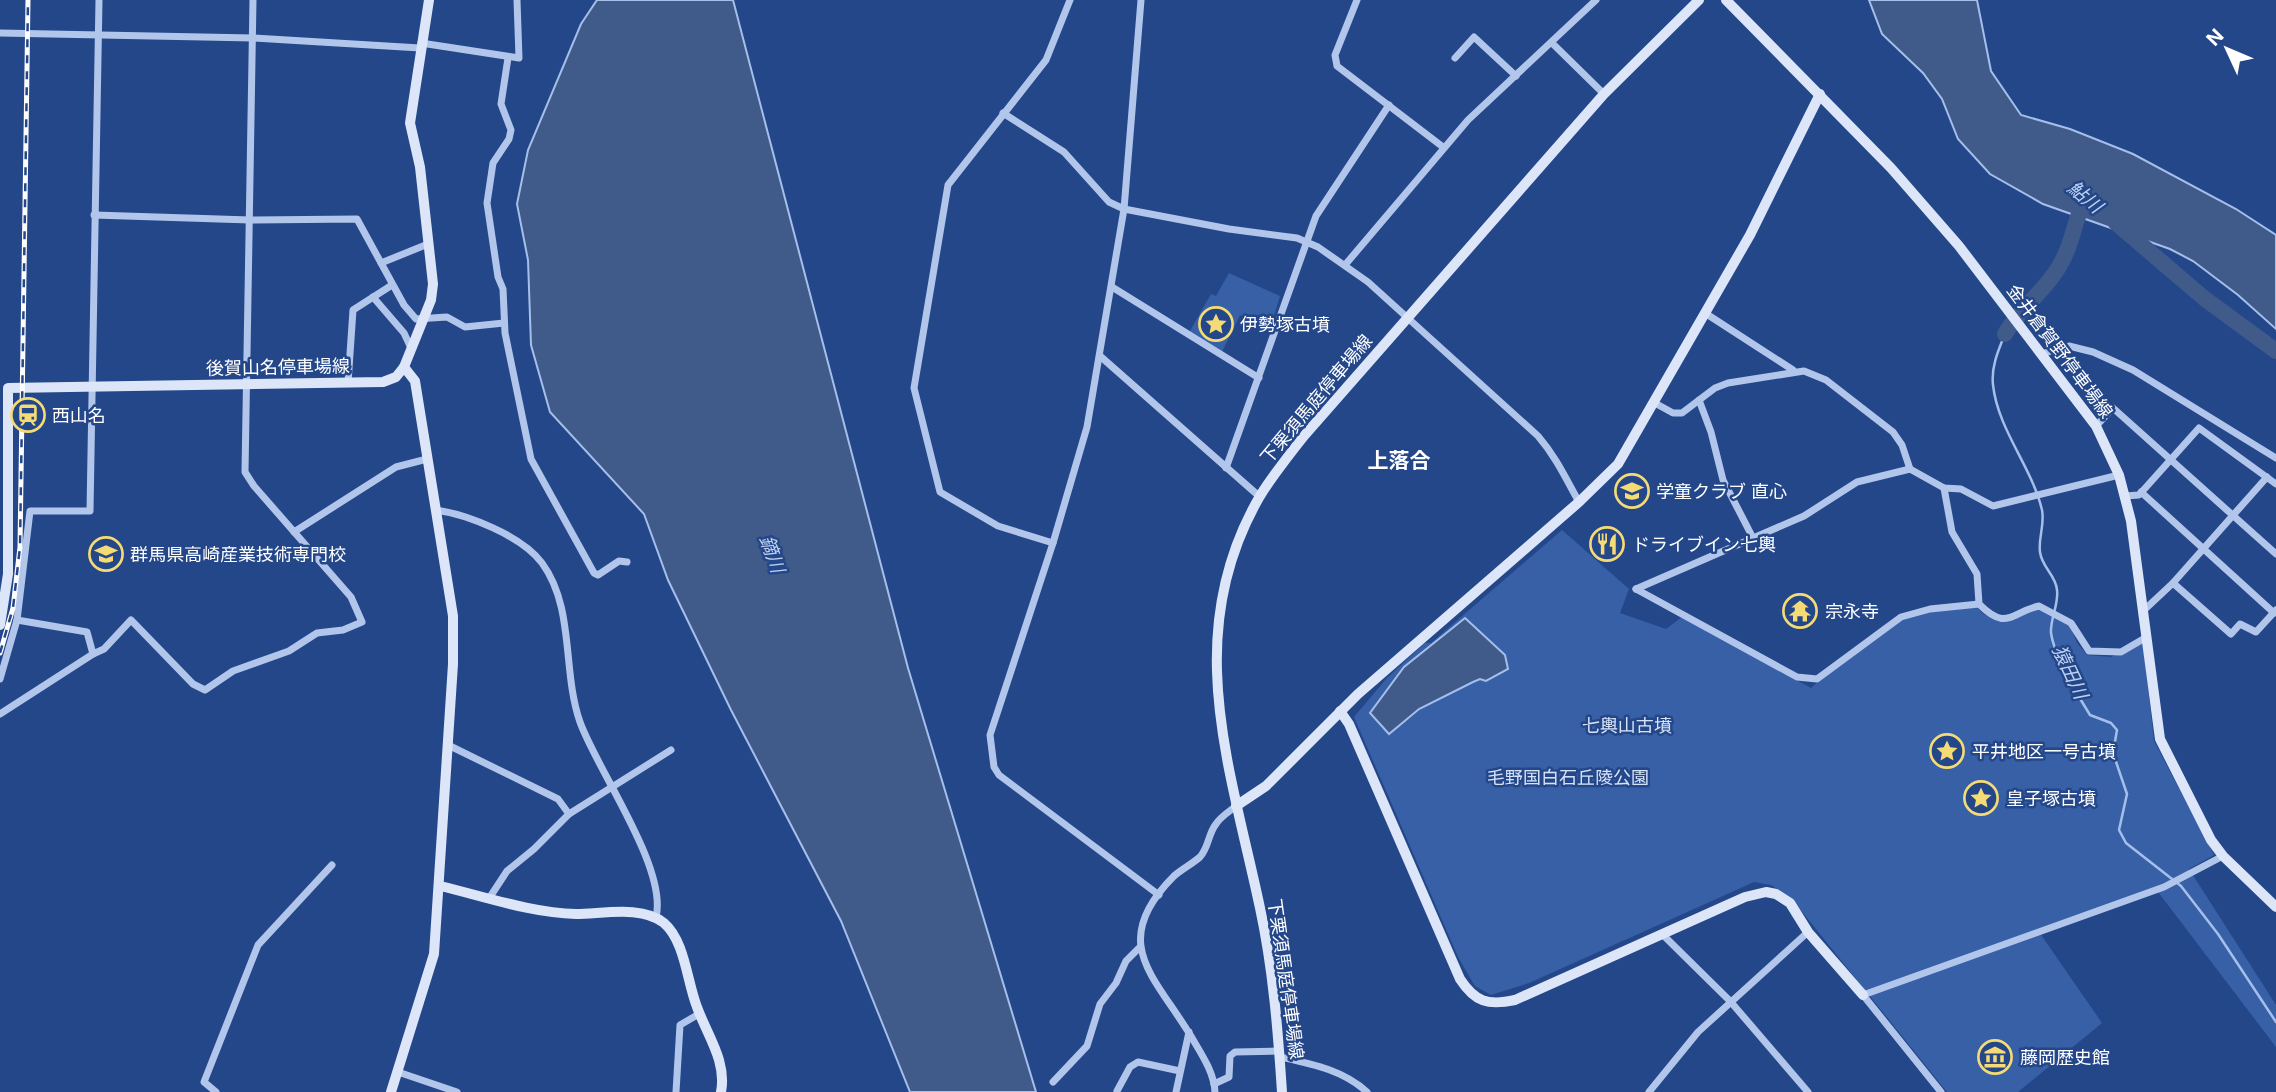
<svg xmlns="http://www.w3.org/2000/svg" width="2276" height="1092" font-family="Inter,'Noto Sans JP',sans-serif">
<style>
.green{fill:#3860a7}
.water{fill:#405a8a;stroke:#a5bfeb;stroke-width:2}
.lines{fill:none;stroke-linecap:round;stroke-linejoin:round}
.stream{stroke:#a5bfeb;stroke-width:2.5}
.river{stroke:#405a8a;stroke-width:16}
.street{stroke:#b1c6ea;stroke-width:7}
.secondary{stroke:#dce6f8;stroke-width:10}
.rail-casing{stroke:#fff;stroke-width:5}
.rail{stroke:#24478a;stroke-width:2.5;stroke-dasharray:8;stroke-linecap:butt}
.labels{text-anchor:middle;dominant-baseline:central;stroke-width:5;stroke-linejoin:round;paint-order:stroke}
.poi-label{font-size:18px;fill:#fff;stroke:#24478a;text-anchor:start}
.street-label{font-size:18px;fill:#fff;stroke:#24478a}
.park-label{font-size:18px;fill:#d6e2f8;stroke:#24478a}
.water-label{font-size:19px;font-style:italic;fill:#bdd0f1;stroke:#24478a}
.quarter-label{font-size:21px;font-weight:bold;fill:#fff;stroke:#24478a}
</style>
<rect width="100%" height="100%" fill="#24478a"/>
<g class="green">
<path d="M1229,273L1280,296L1269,332L1240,315L1222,352L1190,331L1211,294L1216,296Z"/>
<path d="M1562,530L1629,589L1620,613L1666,629L1682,617L1811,688C1838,664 1869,635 1902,619C1924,608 1953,609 1977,607L1983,614L2007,622L2039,607L2070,625L2077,643L2087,655L2111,657L2143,642L2154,741L2214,855L2189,869L2276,1005V1047L2155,888L2037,929L2102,1023L2018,1092H1947L1791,898L1771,885L1754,882L1529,983L1491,995L1475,986L1459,959L1354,717L1387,678L1425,643H1431Z"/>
</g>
<g class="water">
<path d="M597,0H733L908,668L1036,1092H910L841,921L731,710L668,580L644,514L550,412L531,345L528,260L517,204L528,150L581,24Z"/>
<path d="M1869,0H1977L1991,71L2021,115L2070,129L2133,154L2236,209L2276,235V329L2238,295L2193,261L2170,249L2043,204L1990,174L1958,139L1942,99L1923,73L1882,34Z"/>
<path d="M1465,618L1505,655L1508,669L1486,681L1480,679L1473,682L1419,709L1389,734L1370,713L1404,667Z"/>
</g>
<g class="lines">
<path class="stream" d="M2005,334C1998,351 1991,367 1993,385C1998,430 2032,467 2042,510C2045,525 2038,538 2040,552C2042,568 2056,575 2057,590C2059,604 2050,619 2051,633C2054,656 2077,694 2090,715L2111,723L2117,730L2113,753L2127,794L2119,830L2126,843L2181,886L2218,934L2276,1022"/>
<g class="river">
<path d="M2116,223L2205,299L2276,351"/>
<path d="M2005,334C2022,305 2052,286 2065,255C2074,237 2075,216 2086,199"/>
</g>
<g class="street">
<path d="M1141,0L1124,209L1087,427L1053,543L990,735L994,767L999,775L1159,895"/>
<path d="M1357,0L1335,55L1337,66L1443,147"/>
<path d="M0,33L253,38L420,48"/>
<path d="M421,43L519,58L517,0"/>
<path d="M1552,43L1604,94"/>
<path d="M508,58L501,104L511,130L509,139L493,163L487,203L498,277L503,289L505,333L531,459L594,573L598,575L619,561L627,562"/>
<path d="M1455,58L1474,37L1516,76"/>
<path d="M1003,113L1064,152L1109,202L1124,209L1229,229L1297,238L1318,247L1368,282L1538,436C1556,457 1566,479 1579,502"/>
<path d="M94,215L250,220L357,219L404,305L416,319L447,317L465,327L504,323"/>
<path d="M381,263L428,244"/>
<path d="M1345,265L1468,120L1596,0"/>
<path d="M1112,287L1259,378"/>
<path d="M373,297L404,333L411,348"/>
<path d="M1705,313L1793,370"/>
<path d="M2041,354L2069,346L2093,352L2133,370L2276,458"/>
<path d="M1100,356L1260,497"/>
<path d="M348,383L353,310L392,285"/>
<path d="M1699,400L1711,432L1723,480L1753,538"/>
<path d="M1653,402L1673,413H1682L1715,388L1728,383L1804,371L1826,380L1893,432L1902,445L1910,469"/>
<path d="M2096,426L2113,408L2276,554"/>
<path d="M1226,468L1316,216L1389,105"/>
<path d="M1944,488L1952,532L1977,574L1979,604C2007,632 2011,612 2039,606L2071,623L2089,651L2121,652L2145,638"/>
<path d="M2141,492L2274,613"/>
<path d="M2125,496L2139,495L2199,428L2276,484"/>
<path d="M435,510C467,514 522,536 542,563C575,608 562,671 580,722C597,770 668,868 656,917"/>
<path d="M294,532L396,467L427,459"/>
<path d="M1053,543L998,526L940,492L914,388L948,185L1046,60L1070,0"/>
<path d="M2173,583L2267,477"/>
<path d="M1636,589L1804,516L1857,482L1910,469L1944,488L1961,489L1993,506L2119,475"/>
<path d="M1636,589L1797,677L1817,679L1901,617L1930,609L1979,604"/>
<path d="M2142,612L2173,583L2231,634L2240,624L2256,632L2276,610"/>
<path d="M17,620L87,632L93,654L104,649L131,620L193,684L205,690L233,671L289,651L317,633L343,630L362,622L351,597L254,486L245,472L253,0"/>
<path d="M0,679L17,620L30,511H90L99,0"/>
<path d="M0,714L93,654"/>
<path d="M448,745L558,799L569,814"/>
<path d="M490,897L507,871L534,849L569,814L671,750"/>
<path d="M1662,934L1730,1001L1808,1092"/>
<path d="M1280,1057C1312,1064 1343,1070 1367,1092"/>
<path d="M398,1072L457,1092"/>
<path d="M1053,1082L1087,1046L1100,1004L1116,983L1126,961L1139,948"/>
<path d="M1214,1084L1229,1077L1230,1056L1235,1052L1279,1051"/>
<path d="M1117,1091L1130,1067L1138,1062L1180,1071"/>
<path d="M216,1092L204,1082L258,945L332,865"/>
<path d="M676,1092L680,1025L699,1014"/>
<path d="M1176,1092L1189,1032"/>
<path d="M1215,1092C1214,1074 1204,1058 1195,1043C1158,978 1105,945 1174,876C1182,869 1192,864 1200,857C1209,847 1208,834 1216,824C1220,817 1230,811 1236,806"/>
<path d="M1649,1092L1698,1032L1808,932"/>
<path d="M1941,1092L1863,995L2164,887L2223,856"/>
</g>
<g class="secondary">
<path d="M1726,0L1891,168L1959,246L2096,426L2119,475L2131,521L2160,739L2211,840L2223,856L2276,907"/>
<path d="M0,625L8,574V388L383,382L396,377L404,367L431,300L433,284L420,167L410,123L429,0"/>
<path d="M1340,711L1349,724L1460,979C1475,1002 1488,1006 1515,1000L1745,897L1766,892L1776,894L1790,903L1808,932L1863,995"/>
<path d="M1236,806L1266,786L1358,694L1579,502L1618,464L1750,235L1820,94"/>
<path d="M440,886C483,896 531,913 576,914C602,914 642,905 664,923C685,941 687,982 697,1007C707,1035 727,1061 721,1092"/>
<path d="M391,1092L434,954L453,664V616L415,381L404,367"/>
<path d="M1282,1092C1278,1031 1273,968 1260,908C1230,766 1180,633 1260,496C1273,475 1289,455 1304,436L1604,94L1699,0"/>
</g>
<g class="rail-casing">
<path id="rail" d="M0,653L13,608L20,547L28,0"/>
</g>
<use href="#rail" class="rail"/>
</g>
<defs>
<g id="sight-ring" transform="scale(1.75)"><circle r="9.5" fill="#24478a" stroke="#f5db75" stroke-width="1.5"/><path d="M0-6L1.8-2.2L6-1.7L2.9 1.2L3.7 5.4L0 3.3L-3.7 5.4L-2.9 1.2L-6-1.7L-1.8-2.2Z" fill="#f5db75"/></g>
<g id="station-ring" transform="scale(1.75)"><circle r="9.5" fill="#24478a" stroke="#f5db75" stroke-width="1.5"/><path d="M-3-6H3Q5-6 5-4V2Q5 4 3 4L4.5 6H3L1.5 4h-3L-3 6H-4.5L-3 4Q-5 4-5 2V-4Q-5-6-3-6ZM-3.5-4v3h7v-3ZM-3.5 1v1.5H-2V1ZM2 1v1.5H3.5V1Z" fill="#f5db75"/></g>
<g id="school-ring" transform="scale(1.75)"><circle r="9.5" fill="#24478a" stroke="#f5db75" stroke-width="1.5"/><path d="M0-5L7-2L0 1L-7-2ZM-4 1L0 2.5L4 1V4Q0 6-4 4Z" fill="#f5db75"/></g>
<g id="restaurant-ring" transform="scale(1.75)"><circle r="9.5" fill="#24478a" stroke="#f5db75" stroke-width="1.5"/><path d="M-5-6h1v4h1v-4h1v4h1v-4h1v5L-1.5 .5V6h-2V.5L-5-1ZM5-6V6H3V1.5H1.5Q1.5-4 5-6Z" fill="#f5db75"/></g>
<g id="temple-ring" transform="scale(1.75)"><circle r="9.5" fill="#24478a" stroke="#f5db75" stroke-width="1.5"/><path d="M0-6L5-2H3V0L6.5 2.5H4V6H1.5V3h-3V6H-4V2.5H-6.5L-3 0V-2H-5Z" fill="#f5db75"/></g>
<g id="museum-ring" transform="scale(1.75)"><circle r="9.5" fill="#24478a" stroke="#f5db75" stroke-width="1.5"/><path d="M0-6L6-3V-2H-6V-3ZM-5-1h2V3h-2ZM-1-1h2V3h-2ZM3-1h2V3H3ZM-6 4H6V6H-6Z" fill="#f5db75"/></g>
</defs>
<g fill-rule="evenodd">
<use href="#sight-ring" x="1216" y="324"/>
<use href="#station-ring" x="28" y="415"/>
<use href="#school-ring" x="1632" y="491"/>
<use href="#restaurant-ring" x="1607" y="544"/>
<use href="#school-ring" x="106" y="554"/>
<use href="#temple-ring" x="1800" y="611"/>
<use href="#sight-ring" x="1947" y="751"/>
<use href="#sight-ring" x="1981" y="798"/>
<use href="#museum-ring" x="1995" y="1057"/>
</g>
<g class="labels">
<g class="poi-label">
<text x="1240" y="324">伊勢塚古墳</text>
<text x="52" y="415">西山名</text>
<text x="1656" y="491">学童クラブ 直心</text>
<text x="1632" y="544">ドライブイン七輿</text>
<text x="130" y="554">群馬県高崎産業技術専門校</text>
<text x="1825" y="611">宗永寺</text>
<text x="1972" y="751">平井地区一号古墳</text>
<text x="2006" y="798">皇子塚古墳</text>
<text x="2020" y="1057">藤岡歴史館</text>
</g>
<g class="street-label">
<text transform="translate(2060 351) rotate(53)">金井倉賀野停車場線</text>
<text transform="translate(278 367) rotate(-1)">後賀山名停車場線</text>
<text transform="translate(1316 399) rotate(-50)">下栗須馬庭停車場線</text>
<text transform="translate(1286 979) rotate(82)">下栗須馬庭停車場線</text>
</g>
<g class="park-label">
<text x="1627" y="725">七輿山古墳</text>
<text x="1568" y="777">毛野国白石丘陵公園</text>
</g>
<g class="water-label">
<text transform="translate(2085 197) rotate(40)">鮎川</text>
<text transform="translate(772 554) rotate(70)">鏑川</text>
<text transform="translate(2070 672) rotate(65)">猿田川</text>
</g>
<g class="quarter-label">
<text x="1399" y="460">上落合</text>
</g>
</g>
<g transform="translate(2227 49) rotate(314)" stroke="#24478a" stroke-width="5" paint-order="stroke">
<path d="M0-5L12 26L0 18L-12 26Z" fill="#ffffff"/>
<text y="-10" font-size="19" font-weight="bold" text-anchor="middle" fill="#ffffff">N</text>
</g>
</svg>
